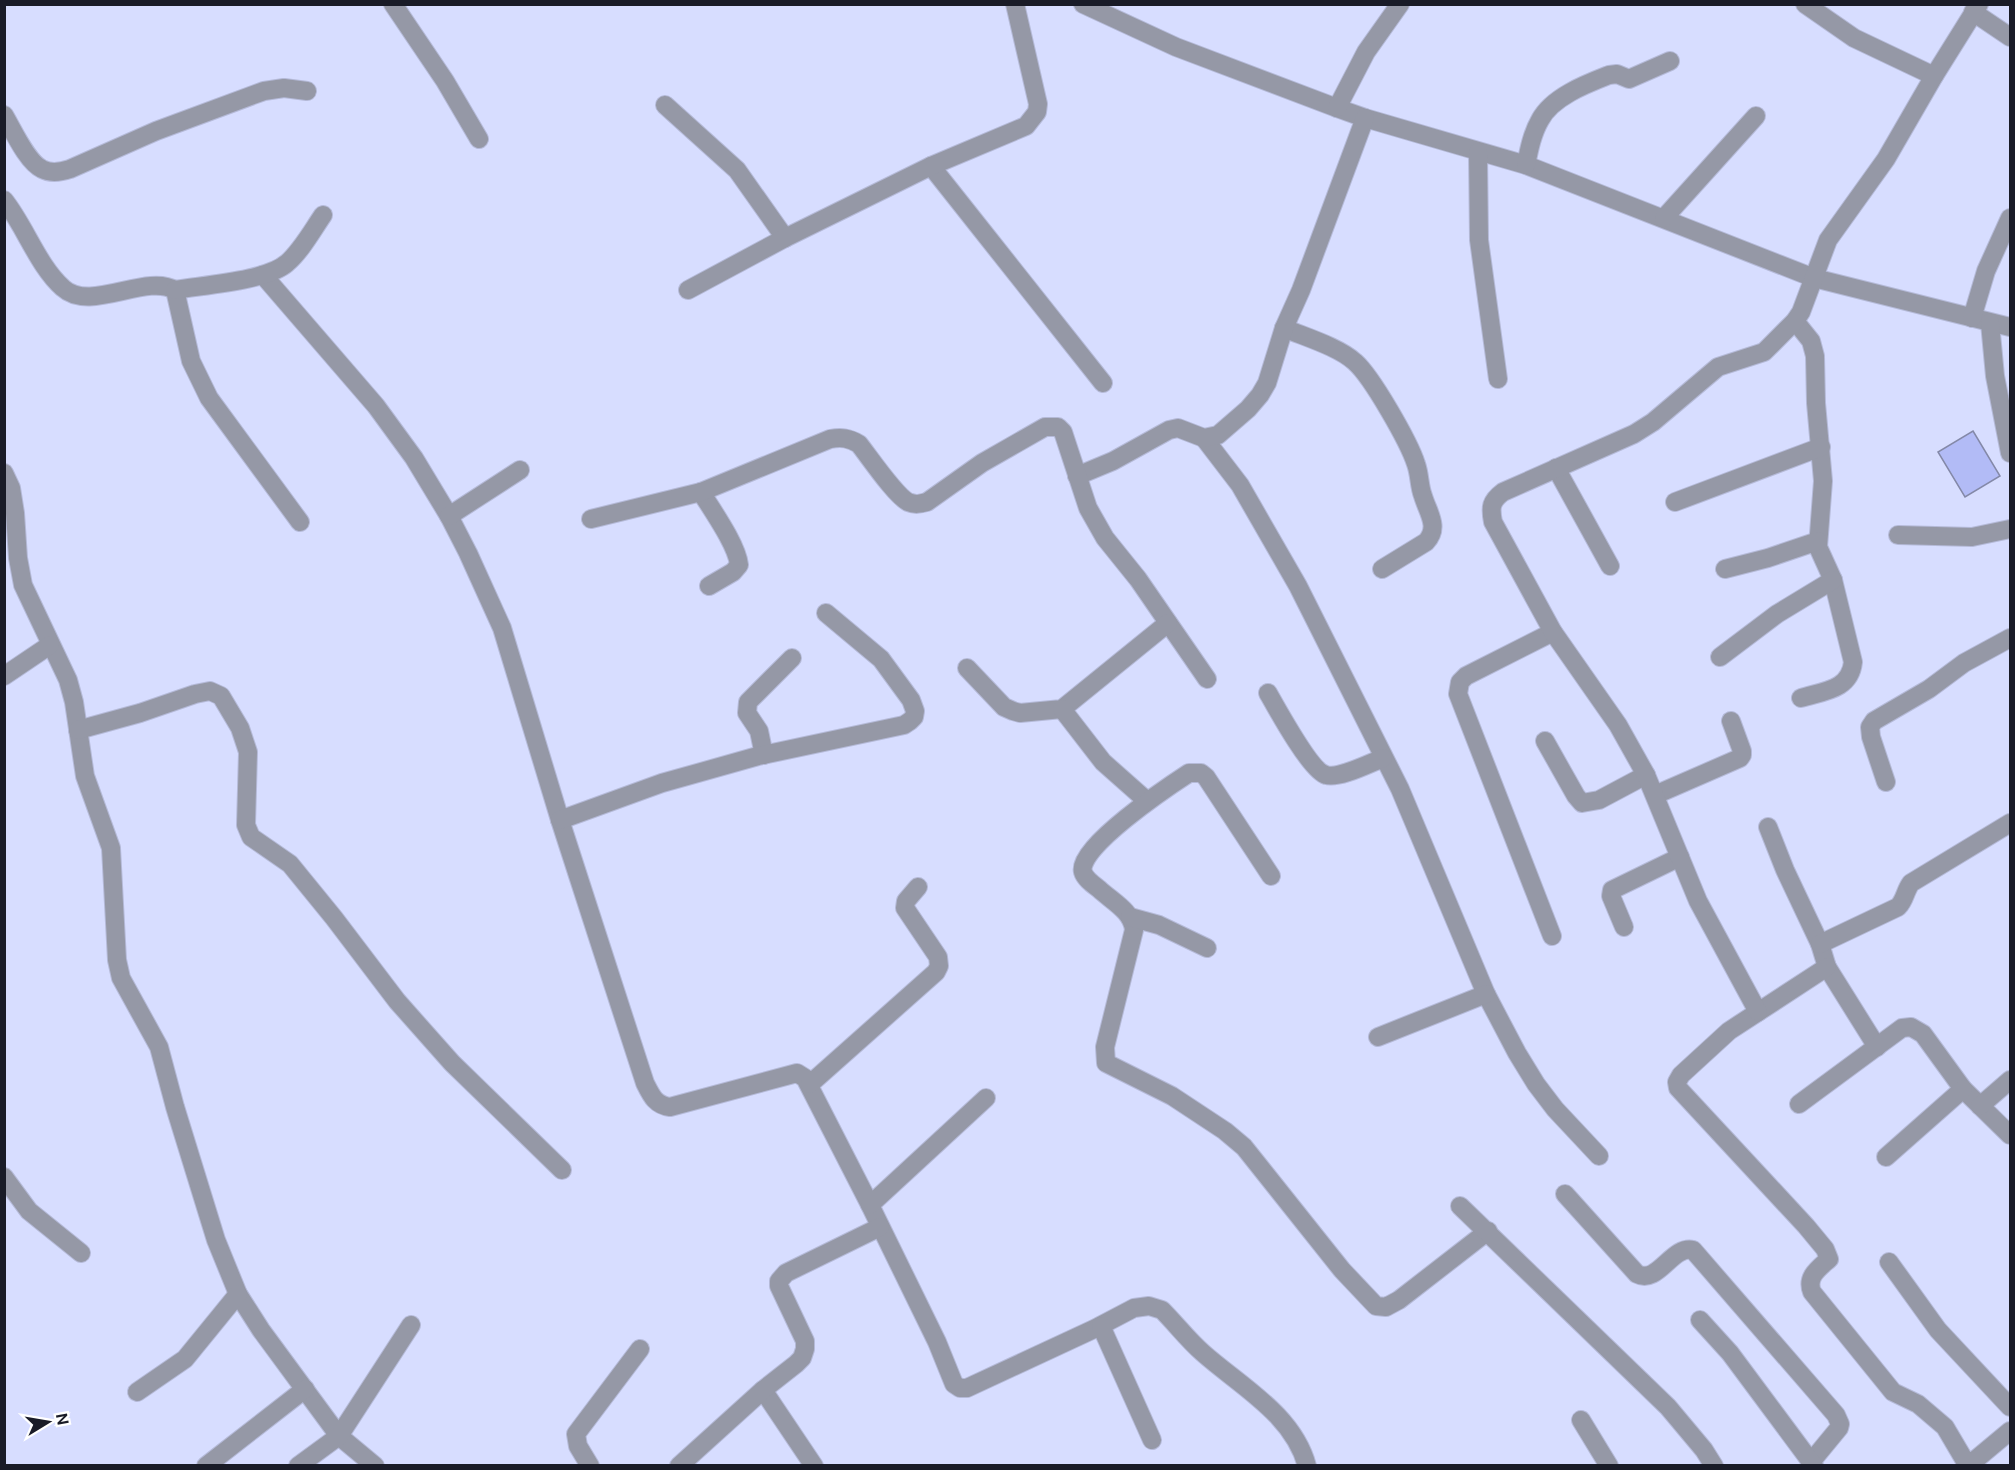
<svg xmlns="http://www.w3.org/2000/svg" width="2015" height="1470" font-family="'DM Sans',sans-serif">
<style>
.building{fill:#b2bbf6;stroke:#8489a8;stroke-width:1.5}
.lines{fill:none;stroke-linecap:round;stroke-linejoin:round}
.minor-casing{stroke:#b5bad8;stroke-width:20}
.minor{stroke:#9598a6;stroke-width:18}
</style>
<rect width="100%" height="100%" fill="#d7ddff"/>
<path class="building" d="M1973,431L2000,476L1965,497L1938,452Z"/>
<g class="lines">
<g class="minor-casing">
<g id="minor">
<path d="M393,4L445,81L479,139"/>
<path d="M1083,4L1176,47L1337,108L1365,118L1526,165L1814,278L2010,327"/>
<path d="M1805,4L1854,38L1934,76"/>
<path d="M1973,12L2010,37"/>
<path d="M665,105L737,170L785,238"/>
<path d="M1337,108L1366,52L1400,4"/>
<path d="M4,115C13,130 27,162 42,169C51,174 61,172 70,169L156,131L264,91L284,88L307,91"/>
<path d="M1478,152L1479,240L1498,379"/>
<path d="M1526,165C1529,150 1532,134 1540,120C1552,97 1586,84 1609,75L1617,74L1629,79L1670,61"/>
<path d="M931,166L1103,383"/>
<path d="M4,200C25,226 38,266 63,288C90,313 146,273 175,290L191,361L209,398L300,522"/>
<path d="M1664,218L1756,116"/>
<path d="M263,275L376,406L414,458L449,516L468,553L502,628L560,820L645,1083C651,1095 655,1105 670,1107L797,1073L805,1078L870,1205L937,1342L954,1384L960,1388H967L1094,1329L1134,1308L1149,1306L1162,1310C1176,1324 1188,1340 1203,1353C1240,1386 1293,1414 1307,1466"/>
<path d="M175,290C203,285 267,281 287,263C301,251 312,231 323,215"/>
<path d="M688,290L785,238L931,166L1026,126L1037,112L1038,104L1015,4"/>
<path d="M1972,318L1986,271L2010,218"/>
<path d="M1795,321L1811,341L1815,356L1816,403L1823,481L1818,547L1833,580L1853,662C1850,690 1824,691 1801,698"/>
<path d="M1990,323L1995,376L2010,453"/>
<path d="M1284,328C1305,337 1339,347 1355,362C1372,377 1409,442 1416,464C1420,475 1419,486 1423,496C1428,513 1440,527 1426,542L1382,569"/>
<path d="M1204,438L1240,485L1298,586L1400,789L1486,994L1517,1053L1536,1084L1555,1109L1599,1156"/>
<path d="M1556,468L1610,566"/>
<path d="M4,473L11,488L15,513L18,558L23,585L68,680L74,702L85,776L111,848L117,960L121,978L159,1047L175,1107L216,1240L238,1294L261,1330L339,1436L375,1466"/>
<path d="M1077,476L1113,461L1169,430L1178,428L1204,438L1218,435L1248,409L1260,395L1267,383L1284,328L1301,290L1365,118"/>
<path d="M701,492C712,510 737,545 739,565L733,572L709,586"/>
<path d="M1675,502L1821,447"/>
<path d="M449,516L520,470"/>
<path d="M591,519L701,492L830,439C842,437 849,438 859,444C870,458 895,495 908,502C915,505 920,504 927,502L982,463L1045,427H1058L1063,432L1088,508L1105,538L1138,579L1207,679"/>
<path d="M1898,535L1972,537L2010,529"/>
<path d="M1725,569L1768,558L1818,541"/>
<path d="M1720,657L1777,614L1833,580"/>
<path d="M967,668L1004,707L1013,711L1020,713L1062,709L1168,623"/>
<path d="M4,676L50,645"/>
<path d="M1268,693C1277,709 1311,771 1326,775C1339,779 1370,763 1383,758"/>
<path d="M1062,709L1103,762L1147,801"/>
<path d="M78,730L140,713L195,694L210,691L221,696L240,728L248,752L246,825L251,837L290,864L334,918L397,1001L452,1063L562,1170"/>
<path d="M1545,741L1576,796L1582,803L1599,800L1646,775"/>
<path d="M764,755L759,731L747,713L748,702L792,658"/>
<path d="M1886,782L1871,737L1870,727L1874,721L1929,689L1964,663L2010,638"/>
<path d="M1655,795L1740,758L1742,755V751L1731,721"/>
<path d="M560,820L662,783L758,756L904,725L910,721L914,717L915,711L911,700L881,659L826,613"/>
<path d="M1768,827L1785,870L1820,944L1827,967L1877,1047"/>
<path d="M1271,876L1206,777L1201,773H1189C1169,786 1076,848 1083,872C1085,879 1094,885 1099,889C1113,902 1132,911 1134,930L1105,1047L1106,1063L1172,1096L1225,1131L1244,1147L1342,1270L1376,1306L1386,1307L1399,1300L1488,1231"/>
<path d="M1130,917L1159,925L1207,948"/>
<path d="M1624,927L1611,896L1612,890L1680,857"/>
<path d="M1552,936L1458,694L1460,682L1466,676L1553,632"/>
<path d="M1820,944L1898,907C1905,900 1905,891 1911,883L2010,823"/>
<path d="M1827,967L1729,1031L1681,1075L1677,1082L1678,1088L1806,1226L1825,1249L1829,1259C1818,1269 1806,1277 1812,1292L1893,1392L1918,1404L1945,1427L1968,1466L2010,1431"/>
<path d="M1758,1012L1698,901L1646,775L1618,725L1553,632L1493,522C1490,507 1491,501 1503,492L1634,434L1653,422L1718,367L1764,352L1795,321L1801,312L1828,240L1886,159L1934,76L1979,4"/>
<path d="M1378,1037L1486,994"/>
<path d="M810,1084L936,972L939,966L938,957L905,908L906,901L918,887"/>
<path d="M1799,1104L1902,1028L1911,1027L1923,1034L1963,1089L2010,1135"/>
<path d="M1980,1106L2010,1080"/>
<path d="M1886,1157L1963,1089"/>
<path d="M4,1177L29,1211L81,1253"/>
<path d="M1565,1194L1637,1274C1658,1285 1672,1245 1693,1250L1836,1415L1840,1424L1839,1428L1811,1462"/>
<path d="M870,1205L986,1098"/>
<path d="M1460,1206L1668,1407L1704,1450L1714,1466"/>
<path d="M1889,1262L1938,1330L2010,1407"/>
<path d="M1700,1320L1730,1353L1814,1466"/>
<path d="M1101,1326L1152,1440"/>
<path d="M763,1390L814,1466"/>
<path d="M137,1392L185,1359L238,1294"/>
<path d="M1581,1420L1609,1466"/>
<path d="M206,1466L305,1389"/>
<path d="M298,1466L339,1436L411,1325"/>
<path d="M590,1466L578,1446L576,1434L640,1349"/>
<path d="M679,1466L763,1390L796,1364L802,1358L805,1349V1341L779,1286V1281L786,1273L880,1227"/>
</g>
</g>
<use href="#minor" class="minor"/>
</g>
<rect width="2015" height="1470" fill="none" stroke="#191b27" stroke-width="12"/>
<g transform="translate(48 1422) rotate(79)" stroke="#ffffff" stroke-width="4.5" paint-order="stroke">
<path d="M0-4.5L10 22L0 15L-10 22Z" fill="#191b27"/>
<text y="-9" font-size="16" font-weight="bold" text-anchor="middle" fill="#191b27">N</text>
</g>
</svg>
